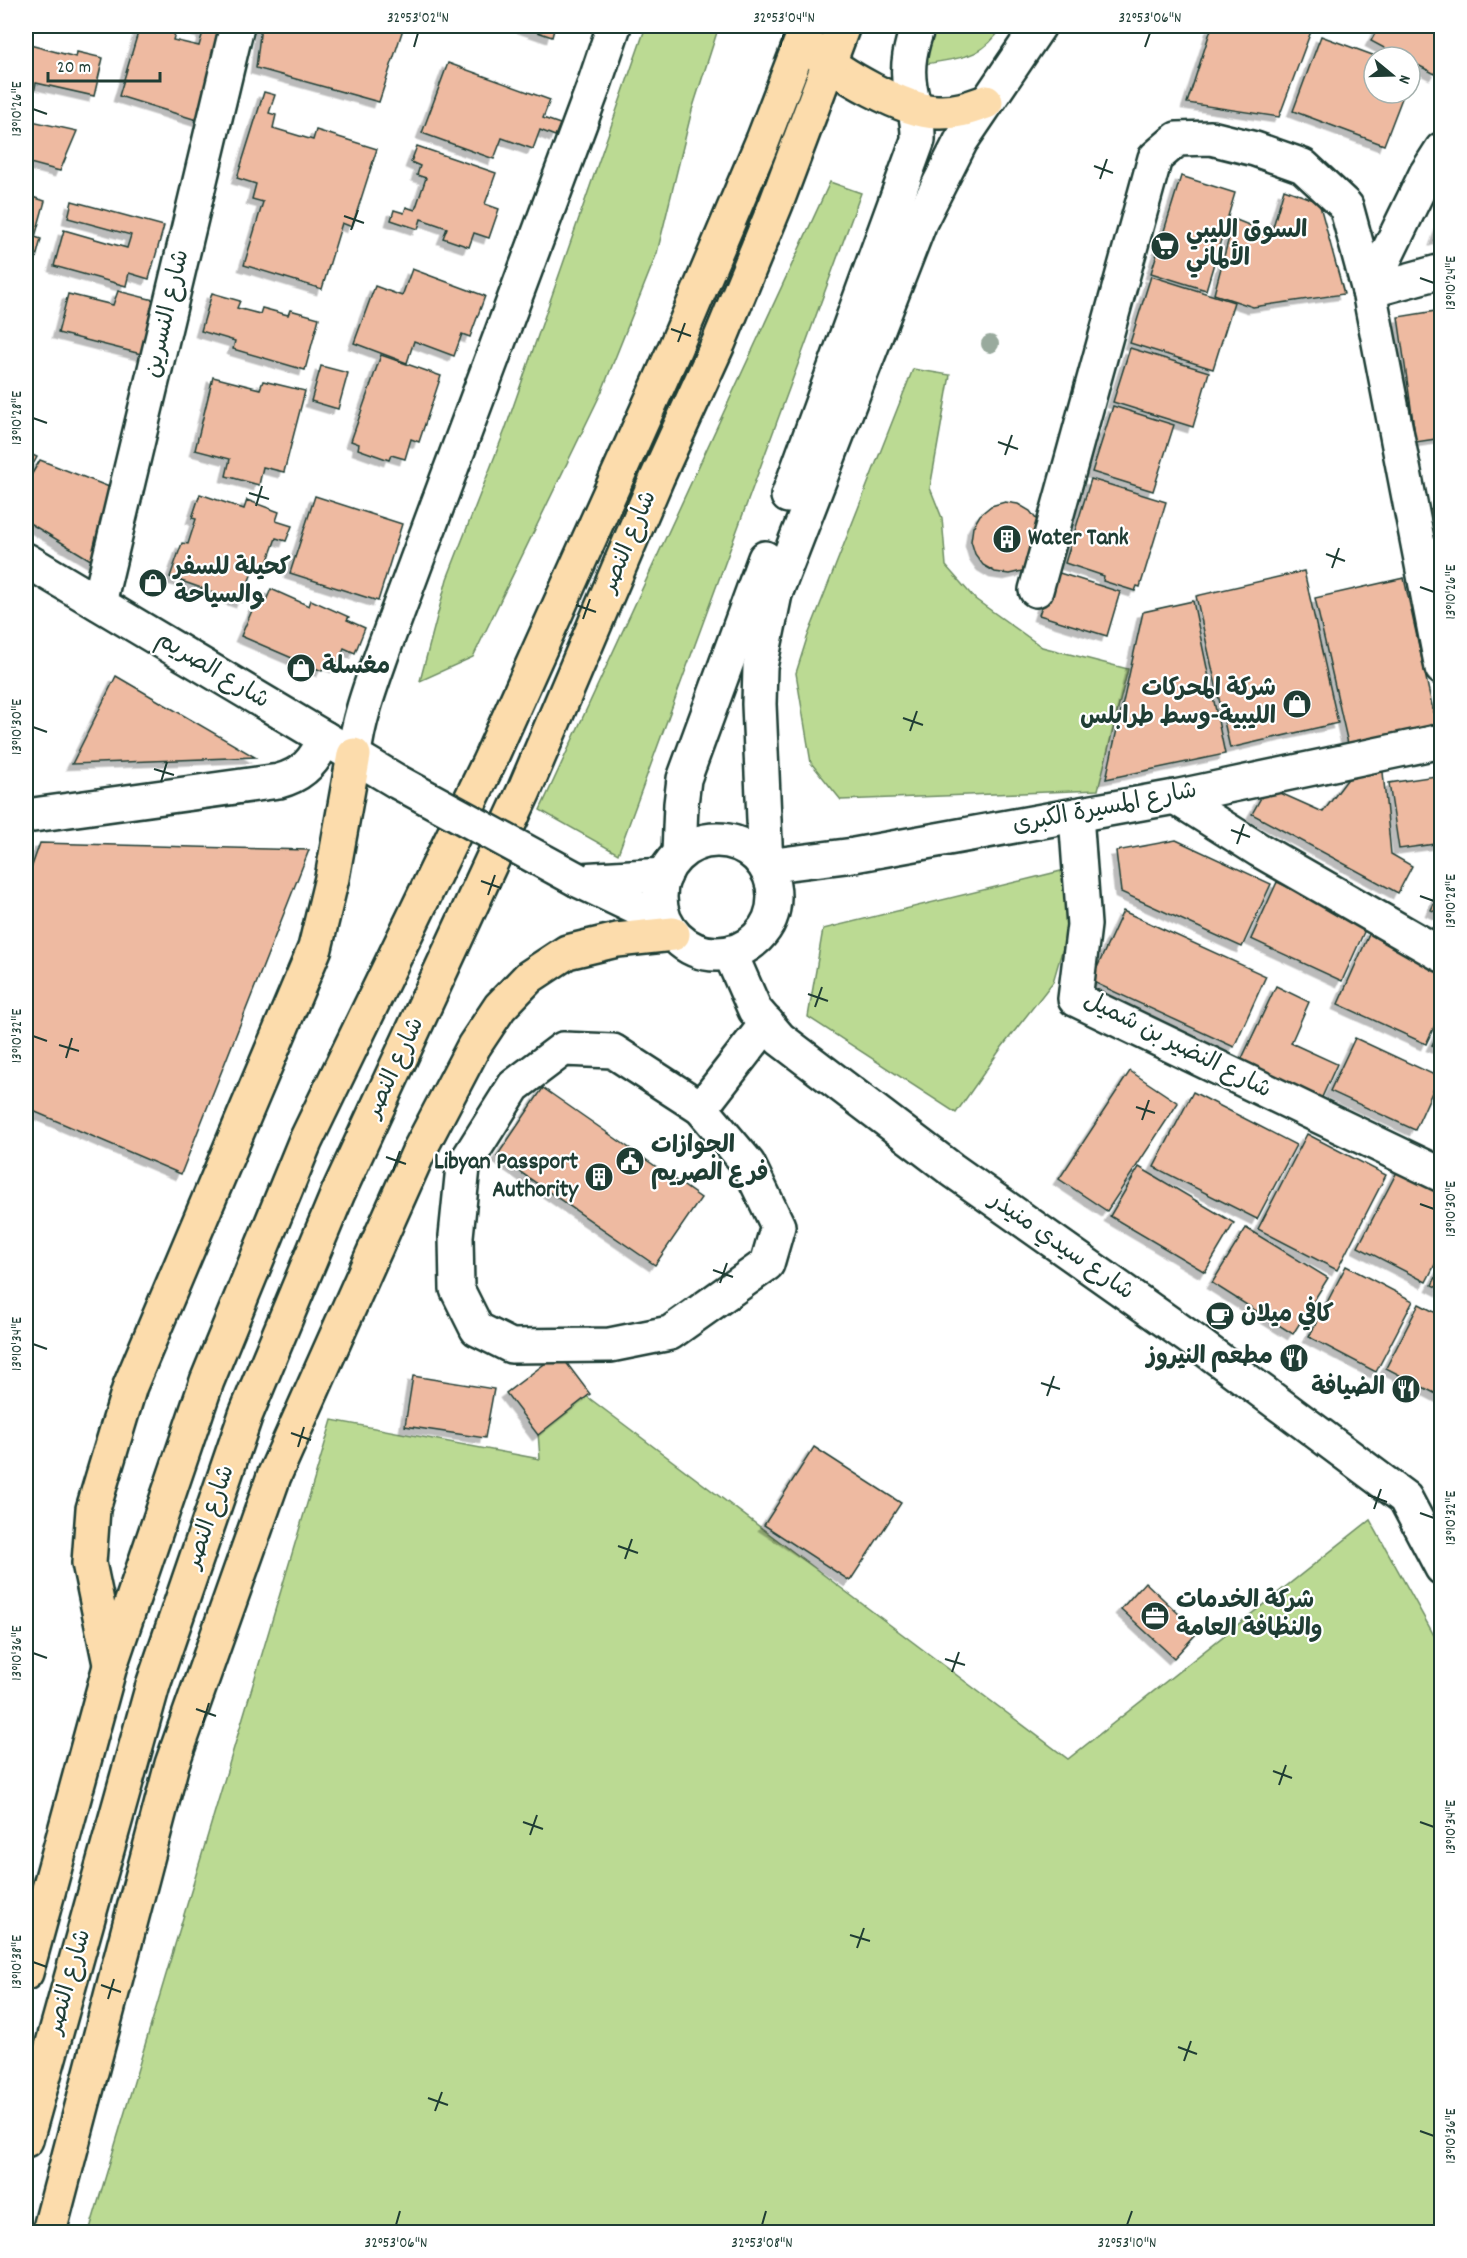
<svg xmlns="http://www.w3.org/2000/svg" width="1467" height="2258" font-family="Dekko,'Playpen Sans Arabic',sans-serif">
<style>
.green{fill:#bbda93;stroke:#6d8c64;stroke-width:1.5}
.building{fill:#eebaa1;stroke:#1f3d34;stroke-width:1.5;filter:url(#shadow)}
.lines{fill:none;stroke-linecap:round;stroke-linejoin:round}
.minor-casing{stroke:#1f3d34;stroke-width:38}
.highway-casing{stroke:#1f3d34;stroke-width:38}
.minor{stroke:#fff;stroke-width:33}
.highway{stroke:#fcdcac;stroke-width:33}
.minor-bridge-casing{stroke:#1f3d34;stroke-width:38;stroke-linecap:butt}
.minor-bridge{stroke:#fff;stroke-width:33}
.tree{fill:#99aa9d}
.ticks{fill:none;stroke:#1f3d34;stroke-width:2}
.labels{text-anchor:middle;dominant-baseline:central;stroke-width:4.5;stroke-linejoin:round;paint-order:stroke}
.poi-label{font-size:24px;font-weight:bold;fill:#1f3d34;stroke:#fff;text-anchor:start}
.street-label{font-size:24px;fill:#1f3d34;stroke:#fff}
.neatline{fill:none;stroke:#1f3d34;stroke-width:2}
.ticks-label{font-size:15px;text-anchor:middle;fill:#1f3d34}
</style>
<defs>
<filter id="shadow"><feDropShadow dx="-5.5" dy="5.5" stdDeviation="0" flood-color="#0004"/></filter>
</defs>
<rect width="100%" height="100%" fill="#fff"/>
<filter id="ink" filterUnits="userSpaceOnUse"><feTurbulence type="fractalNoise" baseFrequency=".0167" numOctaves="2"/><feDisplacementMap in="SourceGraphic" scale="12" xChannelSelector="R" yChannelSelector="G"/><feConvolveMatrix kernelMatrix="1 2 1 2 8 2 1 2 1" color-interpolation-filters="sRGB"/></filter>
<g filter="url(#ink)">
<g class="green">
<path d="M646,26H719L692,110L657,253L602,391L473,657L420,681L447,579L505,430Z"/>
<path d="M934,26H1003C981,59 963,57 926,64L928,40Z"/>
<path d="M830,182L861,193L618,854L540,810Z"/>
<path d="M913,369L950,375L930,488L942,518L946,566L975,599L1042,647L1128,669L1098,790L841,800L811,763L796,673L807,638Z"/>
<path d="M1061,871L1069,927L1053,982L1002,1047L956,1113L808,1017L823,929Z"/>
<path d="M577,1389L1068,1759L1370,1520L1441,1648V2232H89L332,1420L540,1459L537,1419Z"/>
</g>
<g class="building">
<path d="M140,26H177L173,40L199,46L203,32L179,26H230L200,121L119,96Z"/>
<path d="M261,26H404L379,102L256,68Z"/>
<path d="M520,26H555L552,37Z"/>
<path d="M1212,26H1313L1279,117L1187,103Z"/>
<path d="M1379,26H1442V62L1435,74L1410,61V57H1401L1371,41Z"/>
<path d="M1321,36L1378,57H1374V93H1404L1384,145L1293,111Z"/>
<path d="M26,44L76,57L77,52L103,58L94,96L36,83L33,96L26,94Z"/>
<path d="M448,63L550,100L543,118L560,124L555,136L540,130L533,149L502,138L494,159L422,133Z"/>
<path d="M264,92L275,95L269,113L276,115L273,128L313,140L316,130L377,149L352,227L342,223L322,289L244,265L263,202L252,199L256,184L237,178Z"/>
<path d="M26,113L27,120L77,131L60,171L26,162Z"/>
<path d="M417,146L496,173L485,204L499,209L489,238L474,233L469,247L443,238L447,228L421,219L418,229L391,220L394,210L404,213L406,207L415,210L426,178L417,175L420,166L411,162Z"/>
<path d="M1181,176L1235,193L1206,290L1151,273Z"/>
<path d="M1284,189L1319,202L1344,294L1253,307L1214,294L1234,219L1271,234Z"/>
<path d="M26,195L45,201L35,237L41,239L35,262L26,259Z"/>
<path d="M72,201L164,226L149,279L129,273L126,286L54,266L64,230L127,248L131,235L68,218Z"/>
<path d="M1442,221V238L1435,240Z"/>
<path d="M412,269L485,296L470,337L462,334L454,356L414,341L407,363L354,343L375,286L402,296Z"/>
<path d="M1151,276L1234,302L1213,369L1130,343Z"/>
<path d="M118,291L162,302L149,356L58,333L68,294L113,305Z"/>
<path d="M212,293L240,301L237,308L260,314L262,308L288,315L290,310L319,318L305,370L233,349L235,341L201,331Z"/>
<path d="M1442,310V438L1416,442L1398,317Z"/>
<path d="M1130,348L1209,372L1193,427L1113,402Z"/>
<path d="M381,355L441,376L419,442L411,439L405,459L391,455L389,460L358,449L359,444L351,441Z"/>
<path d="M321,366L348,373L338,409L311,401Z"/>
<path d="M213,377L260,389L263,381L305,391L284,472L263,467L259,485L226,476L230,459L195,450Z"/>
<path d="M1113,406L1174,425L1153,491L1092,472Z"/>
<path d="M26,452L37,457L26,477Z"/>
<path d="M40,460L117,490L94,562L26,521V484Z"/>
<path d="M1091,479L1166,502L1140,587L1137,586L1135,591L1103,581L1104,576L1065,563Z"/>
<path d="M200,494L244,509L247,500L279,512L276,521L292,526L286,541L276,538L266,566L256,562L241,602L170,577L182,543L188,544L196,519L192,518Z"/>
<path d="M315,496L402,524L378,601L290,573Z"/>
<path d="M1005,502L1018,504L1030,511L1039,523L1034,562L1022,571L1009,574L995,572L983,565L975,554L971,541L973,527L980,515L991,506Z"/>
<path d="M1442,507V613L1421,512Z"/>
<path d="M1053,571L1120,592L1107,636L1039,615Z"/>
<path d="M1304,571L1338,723L1230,748L1196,596Z"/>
<path d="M1404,578L1439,737L1351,757L1315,598Z"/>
<path d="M271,589L309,606L311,600L349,617L347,620L365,628L355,653L344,648L336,667L326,663L322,671L241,636L257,599L265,603Z"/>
<path d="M1193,601L1225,754L1106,779L1143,612Z"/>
<path d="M116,676L255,757L72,764Z"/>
<path d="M1383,772L1391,854L1412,866L1398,893L1252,814L1267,787L1323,812L1350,776Z"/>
<path d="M1442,775V843L1399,849L1389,783Z"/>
<path d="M1176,840L1271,884L1242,947L1121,892L1116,851Z"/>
<path d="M40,843L309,850L181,1174L26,1108V883Z"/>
<path d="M1277,882L1368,923L1342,981L1251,939Z"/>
<path d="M1442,886V915L1431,910Z"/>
<path d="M1123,911L1266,976L1234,1047L1091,981Z"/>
<path d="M1371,930L1442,963V1010L1426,1044L1338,1004Z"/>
<path d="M1276,986L1309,1002L1291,1043L1337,1064L1318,1106L1237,1069Z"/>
<path d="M1442,1025V1049L1432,1045Z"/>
<path d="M1355,1038L1439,1077L1415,1130L1330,1091Z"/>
<path d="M1130,1071L1178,1103L1107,1211L1059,1179Z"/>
<path d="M543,1088L701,1198L655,1265L497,1156Z"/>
<path d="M1193,1092L1296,1145L1257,1219L1154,1167Z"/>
<path d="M1307,1134L1386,1175L1337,1270L1258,1229Z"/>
<path d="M1139,1167L1234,1223L1205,1272L1110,1216Z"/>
<path d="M1399,1168L1442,1190V1251L1426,1282L1358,1247Z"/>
<path d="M1246,1228L1328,1278L1293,1334L1212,1283Z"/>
<path d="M1346,1266L1413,1301L1376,1372L1309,1337Z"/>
<path d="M1442,1266V1290L1432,1285Z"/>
<path d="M1419,1304L1442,1316V1397L1386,1368Z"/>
<path d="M559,1353L590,1394L538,1435L506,1393Z"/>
<path d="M413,1376L494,1389L485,1438L405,1426Z"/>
<path d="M814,1447L901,1503L850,1581L764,1525Z"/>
<path d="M1145,1582L1198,1632L1174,1658L1121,1609Z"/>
</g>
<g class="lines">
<g class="minor-casing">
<g id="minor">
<path d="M1039,26L961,141L920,222L775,594L760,667L759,704L766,866L854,855L1175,797L1442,741"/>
<path d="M1369,291L1426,174L1442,149"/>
<path d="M1369,291L1442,271"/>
<path d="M788,496L918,140C919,120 913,106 910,87C906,65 911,46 918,26"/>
<path d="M26,560L398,782"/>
<path d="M1036,590L1155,158L1177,139L1211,138L1255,149L1303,166L1346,206L1369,291L1442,668"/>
<path d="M99,603L237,26"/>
<path d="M354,755C358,719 371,685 383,651L592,91L614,26"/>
<path d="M1175,797L1259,850L1442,955"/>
<path d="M1076,815L1084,925L1075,999L1442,1175"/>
<path d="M26,816L279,781C302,775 316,761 324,738"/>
<circle cx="717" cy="897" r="57"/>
<path d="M679,854L681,804L684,779L765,558"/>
<path d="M578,880L664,921"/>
<path d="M580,880L665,875"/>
<path d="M730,953L755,1010L780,1039L951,1169L1193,1340L1405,1498L1442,1568"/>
<path d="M563,1049L613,1051L701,1108L748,1164L778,1226L767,1264L670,1333L610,1345L511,1346L477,1329L457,1289L456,1236L463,1167L514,1086Z"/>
<path d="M701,1108L767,1023"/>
</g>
</g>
<g class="highway-casing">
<g id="highway">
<path d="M815,51C838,74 904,111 937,112C955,113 969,108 986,102"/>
<path d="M110,1664L89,1563L93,1509L130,1386L315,948L332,878L354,755"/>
<path d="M26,1973L110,1666L207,1381L305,1142L489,762L675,348L763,140L807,26"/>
<path d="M26,2140L153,1685L246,1414L338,1193L524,791L657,478L719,342L776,204L843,26"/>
<path d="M49,2232L172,1764L274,1476L419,1151L474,1046L500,1007L529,977L567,952L617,940L673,934"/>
</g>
</g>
<use href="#minor" class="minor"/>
<use href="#highway" class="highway"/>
<g class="minor-bridge-casing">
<path id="minor-bridge" d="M398,782L578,880"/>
</g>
<use href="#minor-bridge" class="minor-bridge"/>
</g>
<circle class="tree" cx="990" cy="344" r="9"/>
</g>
<path class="ticks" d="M414,47L418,33M780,47L784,33M1145,47L1150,33M33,109L47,114M1094,166L1113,173M1100,179L1107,159M344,216L364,223M351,230L358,210M1420,278L1434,283M671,329L691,336M678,342L685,323M33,418L47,423M998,442L1018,449M1005,455L1012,435M249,493L269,499M256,506L262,486M1326,554L1345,561M1332,568L1339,548M1420,587L1434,592M576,605L596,612M583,619L590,599M903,718L923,725M33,727L47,732M910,731L917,711M154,769L174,775M161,782L167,762M1231,830L1250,837M1237,844L1244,824M481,881L501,888M488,895L495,875M1420,896L1434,901M808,994L828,1001M815,1007L822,987M33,1036L47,1041M59,1045L79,1051M66,1058L72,1038M1136,1107L1155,1113M1142,1120L1149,1100M386,1157L406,1164M393,1171L400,1151M1420,1204L1434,1209M713,1270L733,1277M720,1283L727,1263M33,1344L47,1349M1041,1383L1060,1389M1047,1396L1054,1376M291,1433L311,1440M298,1447L304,1427M1368,1495L1387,1502M1374,1509L1381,1489M1420,1513L1434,1518M618,1546L638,1553M625,1559L632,1539M33,1653L47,1658M945,1659L965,1665M952,1672L959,1652M196,1709L216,1716M203,1723L209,1703M1273,1771L1292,1778M1279,1785L1286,1765M523,1822L543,1829M1420,1822L1434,1827M530,1835L537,1815M850,1935L870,1941M857,1948L864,1928M33,1962L47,1967M101,1985L121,1992M108,1999L114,1979M1178,2047L1197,2054M1184,2061L1191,2041M428,2098L448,2105M435,2111L442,2092M1420,2131L1434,2136M396,2225L400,2211M762,2225L766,2211M1127,2225L1132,2211"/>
<defs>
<g id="supermarket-disc" transform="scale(1.5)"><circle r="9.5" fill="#1f3d34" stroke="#fff"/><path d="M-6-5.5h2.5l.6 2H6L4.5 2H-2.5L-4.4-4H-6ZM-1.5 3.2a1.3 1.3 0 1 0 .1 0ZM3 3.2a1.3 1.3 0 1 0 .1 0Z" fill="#fff"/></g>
<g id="building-disc" transform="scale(1.5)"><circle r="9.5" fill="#1f3d34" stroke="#fff"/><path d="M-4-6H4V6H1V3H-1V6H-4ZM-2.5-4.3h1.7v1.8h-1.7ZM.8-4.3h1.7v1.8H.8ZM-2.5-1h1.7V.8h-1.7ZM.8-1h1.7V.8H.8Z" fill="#fff"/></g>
<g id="shop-disc" transform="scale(1.5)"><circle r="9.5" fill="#1f3d34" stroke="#fff"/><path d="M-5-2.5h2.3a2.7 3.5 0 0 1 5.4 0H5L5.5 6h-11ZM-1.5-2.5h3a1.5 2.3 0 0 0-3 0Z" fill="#fff"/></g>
<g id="civic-disc" transform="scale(1.5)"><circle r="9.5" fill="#1f3d34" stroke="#fff"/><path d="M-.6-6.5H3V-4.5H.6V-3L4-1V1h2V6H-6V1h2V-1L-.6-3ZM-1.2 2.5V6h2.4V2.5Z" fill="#fff"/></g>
<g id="cafe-disc" transform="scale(1.5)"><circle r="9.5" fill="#1f3d34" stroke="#fff"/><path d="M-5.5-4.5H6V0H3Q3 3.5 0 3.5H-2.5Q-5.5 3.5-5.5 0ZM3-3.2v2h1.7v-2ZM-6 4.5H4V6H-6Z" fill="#fff"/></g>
<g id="restaurant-disc" transform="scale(1.5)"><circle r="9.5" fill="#1f3d34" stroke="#fff"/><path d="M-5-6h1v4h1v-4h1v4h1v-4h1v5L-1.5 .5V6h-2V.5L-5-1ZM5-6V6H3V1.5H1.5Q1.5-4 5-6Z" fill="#fff"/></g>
<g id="office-disc" transform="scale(1.5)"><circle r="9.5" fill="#1f3d34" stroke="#fff"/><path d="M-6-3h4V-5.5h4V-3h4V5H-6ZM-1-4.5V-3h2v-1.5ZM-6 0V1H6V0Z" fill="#fff"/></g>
</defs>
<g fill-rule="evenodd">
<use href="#supermarket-disc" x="1165" y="246"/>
<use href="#building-disc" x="1007" y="539"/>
<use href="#shop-disc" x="153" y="583"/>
<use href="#shop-disc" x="301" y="668"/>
<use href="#shop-disc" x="1297" y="704"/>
<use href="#civic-disc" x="630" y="1161"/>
<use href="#building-disc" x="599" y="1177"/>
<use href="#cafe-disc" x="1220" y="1316"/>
<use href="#restaurant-disc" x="1294" y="1358"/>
<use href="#restaurant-disc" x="1406" y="1389"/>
<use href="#office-disc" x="1155" y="1616"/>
</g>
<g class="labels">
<g class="poi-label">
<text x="1186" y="232">السوق الليبي<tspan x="1186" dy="28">الألماني</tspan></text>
<text x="1028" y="539">Water Tank</text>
<text x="174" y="569">كحيلة للسفر<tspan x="174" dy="28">والسياحة</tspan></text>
<text x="322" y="668">مغسلة</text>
<text x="1276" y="690" text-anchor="end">شركة المحركات<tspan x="1276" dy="28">الليبية-وسط طرابلس</tspan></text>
<text x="651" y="1147">الجوازات<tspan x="651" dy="28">فرع الصريم</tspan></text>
<text x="578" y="1163" text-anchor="end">Libyan Passport<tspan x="578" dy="28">Authority</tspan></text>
<text x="1241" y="1316">كافي ميلان</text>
<text x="1273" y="1358" text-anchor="end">مطعم النيروز</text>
<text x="1385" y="1389" text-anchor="end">الضيافة</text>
<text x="1176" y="1602">شركة الخدمات<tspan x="1176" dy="28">والنظافة العامة</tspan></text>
</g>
<g class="street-label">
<text transform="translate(168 314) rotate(-77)">شارع النسرين</text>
<text transform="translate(630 542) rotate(-67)">شارع النصر</text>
<text transform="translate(212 671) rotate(31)">شارع الصريم</text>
<text transform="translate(1105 809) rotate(-11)">شارع المسيرة الكبرى</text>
<text transform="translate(1177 1046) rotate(27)">شارع النضير بن شميل</text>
<text transform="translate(396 1068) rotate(-65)">شارع النصر</text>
<text transform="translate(1061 1247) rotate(35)">شارع سيدي منيذر</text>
<text transform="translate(211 1517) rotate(-71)">شارع النصر</text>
<text transform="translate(70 1982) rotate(-74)">شارع النصر</text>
</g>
</g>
<rect width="1467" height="2258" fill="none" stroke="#fff" stroke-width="66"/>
<g transform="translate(1392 75) rotate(109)"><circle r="28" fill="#ffffff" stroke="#a5b1ae" stroke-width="1.5"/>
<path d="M0-4.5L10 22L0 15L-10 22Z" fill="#1f3d34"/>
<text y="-9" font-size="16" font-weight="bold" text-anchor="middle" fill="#1f3d34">N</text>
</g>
<path d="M48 72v9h112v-9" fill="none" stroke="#1f3d34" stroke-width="3"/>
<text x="57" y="72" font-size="18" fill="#1f3d34" stroke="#ffffff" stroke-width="4.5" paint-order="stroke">20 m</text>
<rect x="33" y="33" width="1401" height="2192" class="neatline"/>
<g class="ticks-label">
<text x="418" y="22">32°53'02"N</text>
<text x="784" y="22">32°53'04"N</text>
<text x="1150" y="22">32°53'06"N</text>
<text transform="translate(16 109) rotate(-90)" y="5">13°10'26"E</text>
<text transform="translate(1450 283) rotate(-90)" y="5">13°10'24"E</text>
<text transform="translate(16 418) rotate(-90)" y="5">13°10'28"E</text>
<text transform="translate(1450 592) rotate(-90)" y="5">13°10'26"E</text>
<text transform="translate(16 727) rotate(-90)" y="5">13°10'30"E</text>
<text transform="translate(1450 901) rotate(-90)" y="5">13°10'28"E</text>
<text transform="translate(16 1036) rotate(-90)" y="5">13°10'32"E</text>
<text transform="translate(1450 1209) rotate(-90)" y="5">13°10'30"E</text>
<text transform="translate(16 1344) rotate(-90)" y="5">13°10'34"E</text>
<text transform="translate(1450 1518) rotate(-90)" y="5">13°10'32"E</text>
<text transform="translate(16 1653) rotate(-90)" y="5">13°10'36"E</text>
<text transform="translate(1450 1827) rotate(-90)" y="5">13°10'34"E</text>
<text transform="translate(16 1962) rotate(-90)" y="5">13°10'38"E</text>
<text transform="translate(1450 2136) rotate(-90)" y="5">13°10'36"E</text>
<text x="396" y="2247">32°53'06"N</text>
<text x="762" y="2247">32°53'08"N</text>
<text x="1127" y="2247">32°53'10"N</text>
</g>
</svg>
